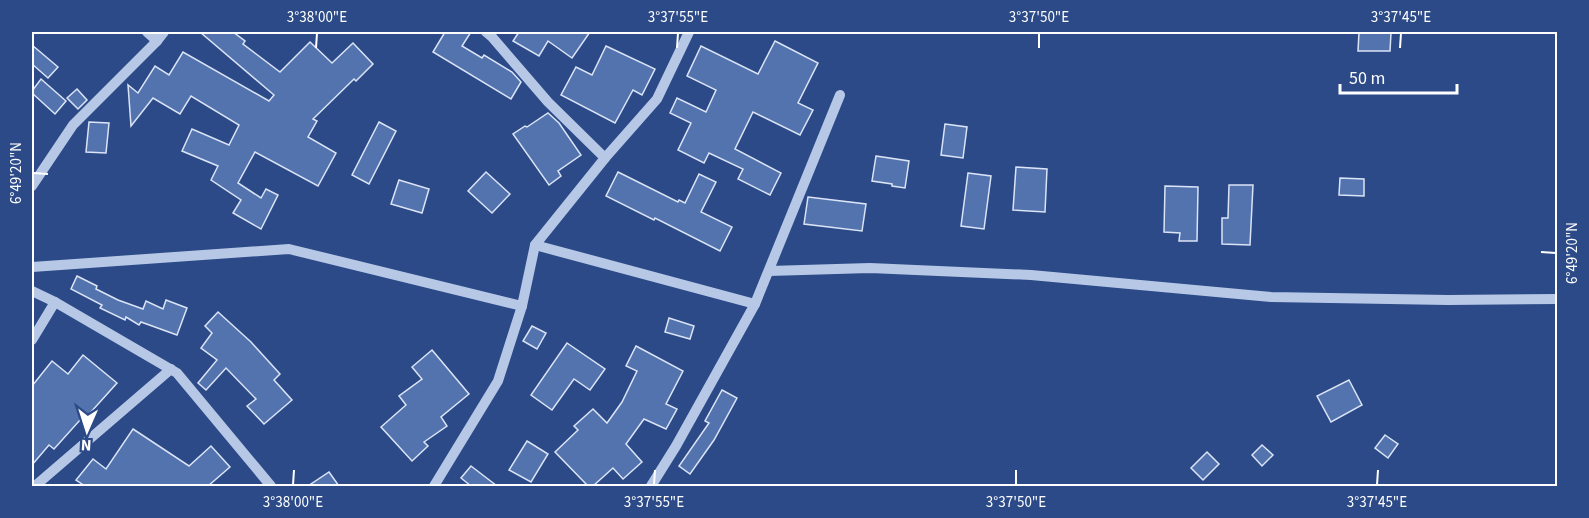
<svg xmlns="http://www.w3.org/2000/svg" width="1589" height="518" font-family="'Source Sans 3',sans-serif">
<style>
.building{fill:#5373ae;stroke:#dbe4f6;stroke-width:1.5}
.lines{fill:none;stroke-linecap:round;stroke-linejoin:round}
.minor{stroke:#b7c8e7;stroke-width:10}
.ticks{fill:none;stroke:#fff;stroke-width:2}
.neatline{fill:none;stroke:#fff;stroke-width:2}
.ticks-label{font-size:15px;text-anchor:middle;fill:#fff}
</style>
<rect width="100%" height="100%" fill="#2b4a87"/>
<g class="building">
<path d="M200,32H233L245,41L243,44L280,72L310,42L332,63L353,43L373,64L356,81L354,79L313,119L317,121L308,137L336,153L318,186L255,152L238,183L261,198L266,189L278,195L261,229L233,213L241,200L211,180L218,166L182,151L192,129L229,145L239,125L191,96L180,114L153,98L131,126L128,85L138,93L155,66L169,75L183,52L269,101L274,95Z"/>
<path d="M445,32H471L462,46L482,58L484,55L512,72L521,82L511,99L433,52Z"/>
<path d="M519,32H590L572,58L548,41L539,56L513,41Z"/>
<path d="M1359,32L1391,33L1390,51H1358Z"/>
<path d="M775,41L818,63L798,103L813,110L800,135L753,112L735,149L781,173L770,195L738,179L743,169L709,153L704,163L678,150L691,123L670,113L677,98L706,112L716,90L687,76L701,46L758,74Z"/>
<path d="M32,45L58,67L48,78L32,64Z"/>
<path d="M606,46L655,69L642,95L633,90L615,123L561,95L576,67L592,75Z"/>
<path d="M41,79L66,101L55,114L32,93V91Z"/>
<path d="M77,89L87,100L78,109L67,98Z"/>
<path d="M548,113L559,123L581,155L558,171L561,176L549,185L513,134L525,126L527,127Z"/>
<path d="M89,122L109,123L106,153L86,152Z"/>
<path d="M379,122L396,131L369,184L352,175Z"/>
<path d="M945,124L967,127L963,158L941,155Z"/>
<path d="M876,156L909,161L905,188L892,186V184L872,181Z"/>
<path d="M1016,167L1047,169L1045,212L1013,210Z"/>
<path d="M486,172L510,194L492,213L468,191Z"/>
<path d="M618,172L678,202L679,200L685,203L699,174L716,182L701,212L732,227L720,251L655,218L654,220L606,196Z"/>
<path d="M968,173L991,176L984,229L961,226Z"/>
<path d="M1340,178L1364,179V196L1339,195Z"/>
<path d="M399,180L429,189L422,213L391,204Z"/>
<path d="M1229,185H1253L1250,245L1222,244V218H1228Z"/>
<path d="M1165,186L1198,187L1197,241H1179L1180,233L1164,232Z"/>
<path d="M808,197L866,204L862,231L804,224Z"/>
<path d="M77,276L97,286L96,289L118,300L143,309L146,301L163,309L166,300L187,308L177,335L141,322L139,325L126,317L125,320L100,308L102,305L71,289Z"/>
<path d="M218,312L251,342L280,374L274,380L292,400L264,424L247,406L256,399L226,368L206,390L198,383L217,360L201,348L212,333L205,326Z"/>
<path d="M669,318L694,326L690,339L665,332Z"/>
<path d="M532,326L546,333L537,349L523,341Z"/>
<path d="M567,343L605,369L590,390L574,379L552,410L531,395Z"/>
<path d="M636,346L683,371L666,404L677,409L666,429L644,419L626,444L642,462L623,479L613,468L593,486H588L555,452L578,430L574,426L593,409L607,423L622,402L637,371L626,366Z"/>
<path d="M432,350L469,394L441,417L447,426L424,442L428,446L412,461L381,427L406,405L399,396L422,379L412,367Z"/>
<path d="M83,355L117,383L82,422L80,420L54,449L49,445L32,465V386L52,361L68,374Z"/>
<path d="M1349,380L1362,405L1331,422L1317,396Z"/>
<path d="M722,390L737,398L714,440L690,474L679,466L709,423L705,421Z"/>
<path d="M133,429L189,466L211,446L230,467L208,486H85L76,480L93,459L106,469Z"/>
<path d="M1385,435L1398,444L1388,458L1375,448Z"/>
<path d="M527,441L548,454L531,482L509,470Z"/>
<path d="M1262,445L1273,455L1262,466L1252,455Z"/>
<path d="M1207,452L1219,464L1203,480L1191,468Z"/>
<path d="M471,466L497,486H471L461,478Z"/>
<path d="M329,472L339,486H308Z"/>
</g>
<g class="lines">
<g class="minor">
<path d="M147,32L157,41"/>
<path d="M486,32L492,37L548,102L605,158"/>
<path d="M32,186L73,125L157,41L164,32"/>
<path d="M535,245L755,304"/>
<path d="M32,267L289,249L522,306"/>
<path d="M769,271L870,268L1031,275L1271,297L1448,300L1558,299"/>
<path d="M32,291L55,302L177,373L271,486"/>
<path d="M32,340L55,302"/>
<path d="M35,486L171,369"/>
<path d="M434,486L498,381L522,306L535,245L605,158L657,99L689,32"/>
<path d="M651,486L676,446L755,304L840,95"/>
</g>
</g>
<path class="ticks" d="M316,48L317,33M677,48L678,33M1039,48V33M1400,48L1401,33M33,173L48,174M1541,252L1556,253M293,485L294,470M654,485L655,470M1016,485V470M1377,485L1378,470"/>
<rect width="1589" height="518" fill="none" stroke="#2b4a87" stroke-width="66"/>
<g transform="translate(87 431) rotate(183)" stroke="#2b4a87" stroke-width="4.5" paint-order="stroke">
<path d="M0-4.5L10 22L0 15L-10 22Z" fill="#ffffff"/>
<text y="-9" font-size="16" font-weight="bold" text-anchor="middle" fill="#ffffff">N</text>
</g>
<path d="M1340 84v9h117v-9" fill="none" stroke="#ffffff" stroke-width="3"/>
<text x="1349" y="84" font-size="18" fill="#ffffff" stroke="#2b4a87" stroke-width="4.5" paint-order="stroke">50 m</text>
<rect x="33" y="33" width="1523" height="452" class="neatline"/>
<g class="ticks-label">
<text x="317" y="22">3°38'00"E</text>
<text x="678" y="22">3°37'55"E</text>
<text x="1039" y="22">3°37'50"E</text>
<text x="1401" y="22">3°37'45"E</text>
<text transform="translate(16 173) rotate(-90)" y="5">6°49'20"N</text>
<text transform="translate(1572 253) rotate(-90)" y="5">6°49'20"N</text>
<text x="293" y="507">3°38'00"E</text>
<text x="654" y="507">3°37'55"E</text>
<text x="1016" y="507">3°37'50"E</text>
<text x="1377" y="507">3°37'45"E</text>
</g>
</svg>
